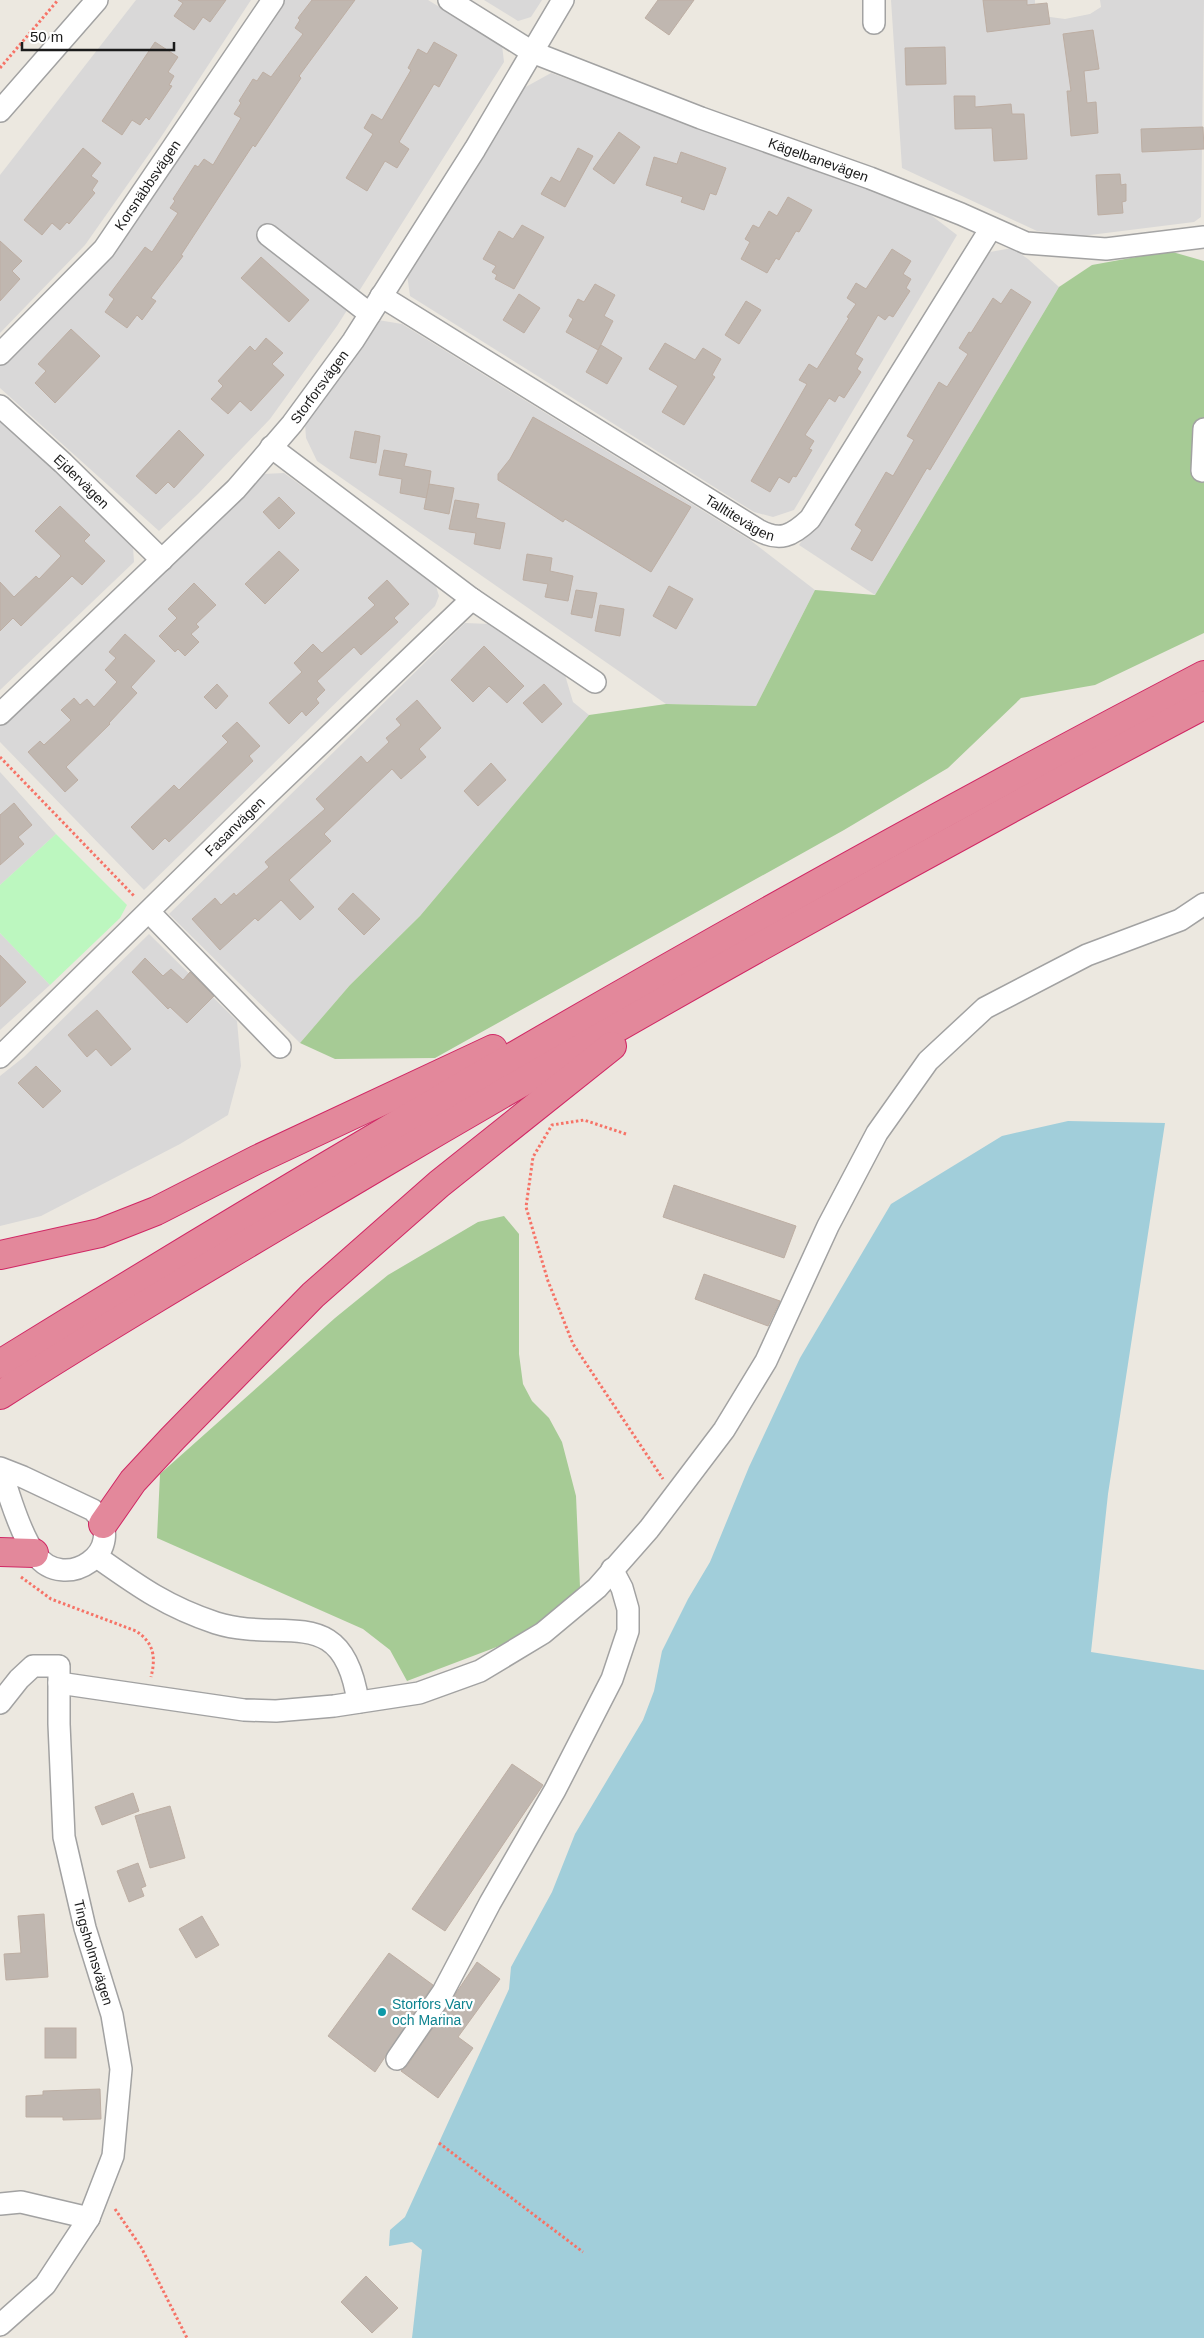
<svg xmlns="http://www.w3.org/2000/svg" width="1204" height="2338" font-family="Helvetica,sans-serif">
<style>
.residential{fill:#d9d8d8}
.forest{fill:#a6cb95}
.park{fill:#bcf7bf}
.water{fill:#a1ceda}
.building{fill:#c0b7b0;stroke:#bdaea3}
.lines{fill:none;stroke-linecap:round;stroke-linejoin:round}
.minor-casing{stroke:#a2a2a2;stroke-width:24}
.highway-casing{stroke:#d02764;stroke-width:30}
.path{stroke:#f67367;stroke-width:3;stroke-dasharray:2.5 2.5;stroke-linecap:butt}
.minor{stroke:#fff;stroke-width:21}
.highway{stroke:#e3889b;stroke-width:28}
.culture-dot{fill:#0f9aa8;stroke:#fff;stroke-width:2}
.labels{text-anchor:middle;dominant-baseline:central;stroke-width:4.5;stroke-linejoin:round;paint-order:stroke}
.street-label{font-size:14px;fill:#1b1b1b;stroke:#fff}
.culture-label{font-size:14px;fill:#0d838f;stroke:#fff;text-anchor:start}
</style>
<rect width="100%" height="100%" fill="#ece8e0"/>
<g class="residential">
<path d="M136,0H251L161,137L85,245L0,333V175Z"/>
<path d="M285,0H428L502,45L504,62L337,326L270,419L198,494L159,531L0,388V363L161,173Z"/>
<path d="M484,0H542L531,17L518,21Z"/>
<path d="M891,0H1035V15L1065,19L1090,14L1101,7L1100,0H1204L1201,217L1194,222L1082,236L1037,231L902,168Z"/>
<path d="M551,73L923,209L957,235L794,510L773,517L754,512L410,296L407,274L522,89Z"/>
<path d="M1012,248L1028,259L1059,287L875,595L799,545L990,252Z"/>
<path d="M378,320L402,324L750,540L815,590L756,706L666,704L317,461L306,438L305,424Z"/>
<path d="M0,417L133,547L134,562L0,690Z"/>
<path d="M284,473L435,583L439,596L435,606L144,890L0,742V726L263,474Z"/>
<path d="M465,623L490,624L565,675L573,702L589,715L420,916L350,985L300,1043L169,914Z"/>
<path d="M0,772L56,834L0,885Z"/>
<path d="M0,933L50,985L0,1030Z"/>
<path d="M149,934L237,1021L241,1066L228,1115L180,1144L41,1216L0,1226V1076L24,1057Z"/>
</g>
<g class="forest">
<path d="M1169,251L1204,261V633L1095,685L1021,698L948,768L844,830L435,1058L335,1059L300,1043L350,985L420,916L589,715L666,704L756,706L815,590L875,595L1059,287L1092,265Z"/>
<path d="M504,1216L519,1234V1354L523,1384L532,1401L549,1418L562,1442L576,1496L580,1587L550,1615L502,1645L407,1681L390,1650L363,1629L157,1538L160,1474L335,1318L388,1275L478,1222Z"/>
</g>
<path class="park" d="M56,834L127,905L120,918L50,985L0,933V885Z"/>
<path class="water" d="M1068,1121L1165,1123L1108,1494L1091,1652L1204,1670V2338H412L422,2250L412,2242L389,2246L390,2230L405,2217L509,1989L511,1967L552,1892L575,1834L643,1720L654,1691L662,1651L688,1599L710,1562L749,1467L800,1358L891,1204L1002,1136Z"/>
<g class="building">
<path d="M178,0H226L210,22L203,17L194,30L174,16L183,3Z"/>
<path d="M312,0H355L299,76L301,78L255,147L253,145L181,255L183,256L151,298L156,301L142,320L137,315L127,328L105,312L114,299L109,295L145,247L152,252L178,213L170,208L175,201L173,199L195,165L198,167L204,159L213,165L241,118L234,114L241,103L239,101L253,79L257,81L263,72L271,77L303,34L295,28L300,20L298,18Z"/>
<path d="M658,0H694L669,35L645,18Z"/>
<path d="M983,0H1027V5L1047,3L1050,24L987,32Z"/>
<path d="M1093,30L1099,69L1084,71L1087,103L1096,102L1098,133L1071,136L1067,91H1071L1063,34Z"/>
<path d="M155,42L178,57L168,72L174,76L169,85L172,86L149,120L146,117L140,125L132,120L122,135L102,121Z"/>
<path d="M434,42L457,55L439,87L434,84L399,142L409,149L397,168L385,161L367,191L346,178L373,134L364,128L372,114L382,120L411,70L408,68L418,49L427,54Z"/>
<path d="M945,47L946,84L906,85L905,48Z"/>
<path d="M954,96H975V107L1011,104L1012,114H1024L1027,159L994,161L992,128L955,129Z"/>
<path d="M1203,127L1204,149L1142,152L1141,129Z"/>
<path d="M619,132L640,147L614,184L593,169Z"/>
<path d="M83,148L101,163L91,176L98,181L92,190L95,193L69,224L67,222L60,230L52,223L42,235L24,220Z"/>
<path d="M578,148L593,156L565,207L541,194L551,177L560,182Z"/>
<path d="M681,152L726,168L716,195L710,193L704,210L681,202L683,197L646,185L654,157L677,164Z"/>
<path d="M1120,174L1121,185L1126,184V201L1122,202L1123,213L1098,215L1096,175Z"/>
<path d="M788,197L812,210L799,232L796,231L779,260L776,258L767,273L741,259L750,242L745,239L753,225L759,228L769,211L777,216Z"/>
<path d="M522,225L544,237L514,289L495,279L497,275L492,272L496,266L483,259L499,231L513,239Z"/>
<path d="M0,241L22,261L12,271L20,279L0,301Z"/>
<path d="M892,249L911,261L903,274L911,279L906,288L910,291L893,317L889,315L885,320L878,315L855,354L863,359L857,369L861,372L844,398L839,395L835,402L829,398L805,435L814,441L809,449L812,450L796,477L793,476L789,483L779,477L770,492L751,481L807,384L799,380L809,364L817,369L849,318L847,317L856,304L847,298L856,283L866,289Z"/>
<path d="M261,257L309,300L289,322L241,278Z"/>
<path d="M595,284L615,295L604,316L613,321L598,350L566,332L573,319L569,316L578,299L584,302Z"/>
<path d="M1011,289L1031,302L930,470L927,468L872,561L851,549L862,530L855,525L886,472L893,476L914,440L907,436L939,382L947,387L968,354L959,348L969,332L971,333L993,298L1001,304Z"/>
<path d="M519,294L540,308L524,333L503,320Z"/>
<path d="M746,301L761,310L739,344L725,335Z"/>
<path d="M71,329L100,356L55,403L35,383L46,371L38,364Z"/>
<path d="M266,338L283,353L272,364L284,375L251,411L240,401L228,414L211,399L223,386L218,381L250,346L255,351Z"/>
<path d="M665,343L695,360L703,348L721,359L712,375L715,377L684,425L662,412L678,386L649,369Z"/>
<path d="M601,345L622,358L607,384L586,372Z"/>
<path d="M533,417L691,507L651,572L565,519L563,522L498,480V474L510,459Z"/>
<path d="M179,430L204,455L174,488L168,482L156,494L136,476Z"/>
<path d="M355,431L380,436L376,463L350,458Z"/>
<path d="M384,450L407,454L404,466L431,471L427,498L400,493L402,479L379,475Z"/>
<path d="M429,484L454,488L449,514L424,509Z"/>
<path d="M279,497L295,513L279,529L263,512Z"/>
<path d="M455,500L479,504L476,518L505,523L500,549L474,544L476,533L449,529Z"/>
<path d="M60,506L90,535L84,541L105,561L82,585L72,576L21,626L13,618L0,631V582L14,597L36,576L39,579L61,556L35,531Z"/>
<path d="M279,551L299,570L265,604L245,584Z"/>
<path d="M527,554L552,558L550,571L573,576L568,601L545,597L548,584L523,580Z"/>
<path d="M387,580L409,604L394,618L398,622L361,655L354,647L317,681L325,690L316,699L319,703L306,716L302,711L289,724L269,703L302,672L294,663L313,644L322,653L375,605L368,598Z"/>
<path d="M194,583L216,605L196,624L199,627L191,634L199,642L185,656L178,649L175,652L159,636L177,618L168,609Z"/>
<path d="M669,586L693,599L676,629L653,616Z"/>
<path d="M576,590L597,593L592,618L571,614Z"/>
<path d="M600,605L624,609L620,636L595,631Z"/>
<path d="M125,634L155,661L131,687L137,693L109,723L110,724L66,767L78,780L65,792L28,752L40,741L44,745L71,720L61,710L74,698L80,705L87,699L94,707L117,682L105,670L116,658L109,652Z"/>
<path d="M484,646L524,686L507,703L489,686L473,702L451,680Z"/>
<path d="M217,684L228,696L216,709L204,697Z"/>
<path d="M544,684L562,704L542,723L523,703Z"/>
<path d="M417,700L441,728L419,749L426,757L401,779L392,769L324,834L331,841L289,880L314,907L300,920L281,900L258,921L255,918L220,950L192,919L215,898L221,905L234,893L236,896L269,867L265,862L325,809L316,799L361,756L367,763L389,742L386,738L401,725L396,719Z"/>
<path d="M237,722L260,746L249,756L253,761L169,842L165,838L153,850L131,827L174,785L179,790L228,742L222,736Z"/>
<path d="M491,763L506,780L478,806L464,791Z"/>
<path d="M14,803L32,825L18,837L24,844L0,865V815Z"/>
<path d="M353,893L380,919L364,935L338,909Z"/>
<path d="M0,955L26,982L0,1007Z"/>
<path d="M145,958L163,976L171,969L183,980L190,972L214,996L187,1023L170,1007L168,1009L132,972Z"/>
<path d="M97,1010L131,1049L111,1066L96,1049L87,1057L68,1035Z"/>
<path d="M36,1066L61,1091L43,1108L18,1083Z"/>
<path d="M674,1185L796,1226L784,1258L663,1217Z"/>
<path d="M704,1274L780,1301L768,1326L695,1299Z"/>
<path d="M512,1764L543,1785L445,1931L412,1909Z"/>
<path d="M133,1793L139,1811L102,1825L95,1807Z"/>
<path d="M170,1806L185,1858L150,1868L135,1816Z"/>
<path d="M138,1863L146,1886L141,1888L144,1896L129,1902L117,1871Z"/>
<path d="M44,1914L48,1977L6,1980L4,1954L21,1953L18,1916Z"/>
<path d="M202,1916L219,1945L196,1958L179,1929Z"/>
<path d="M389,1953L433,1985L375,2072L328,2036Z"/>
<path d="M477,1962L500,1979L458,2037L473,2048L438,2098L401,2071L407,2066Z"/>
<rect x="45" y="2028" width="31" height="30"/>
<path d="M100,2089L101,2119L63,2120V2117H26V2096L43,2095V2091Z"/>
<path d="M366,2276L398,2308L372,2333L341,2302Z"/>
</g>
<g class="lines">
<g class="minor-casing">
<g id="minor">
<path id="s1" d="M449,0L532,52L701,118L870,178L961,214L1026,243L1106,249L1204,237"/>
<path d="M874,0V23"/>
<path d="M0,111L97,0"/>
<path d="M268,235L370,314"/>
<path id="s2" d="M381,296L758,530C780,542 792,536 810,519L991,228"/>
<path id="s3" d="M0,354L104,249L273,0"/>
<path id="s4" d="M0,406L63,463L162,560"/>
<path d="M271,447L472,599L595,682"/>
<path d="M1202,471L1204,429"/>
<path id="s5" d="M0,714L236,489L292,424L353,341L475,149L563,0"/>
<path d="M149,912L280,1047"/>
<path id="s6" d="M0,1057L268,794L472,599"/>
<path d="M0,1468L23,1477L93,1510C131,1549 65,1595 35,1554C21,1535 8,1493 1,1469"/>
<path d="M97,1557C138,1586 167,1607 216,1623C284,1644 343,1601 358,1702"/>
<path d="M59,1683L244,1710L276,1711L334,1706L419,1693L480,1671L543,1633L597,1588L649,1529L724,1430L766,1361L828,1226L877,1133L928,1061L985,1008L1087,955L1180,920L1204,904"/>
<path id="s7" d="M0,1703L19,1679L33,1666H59V1724L64,1837L85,1928L112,2015L121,2069L113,2156L89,2218L45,2285L0,2325"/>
<path d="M397,2059L443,1992L490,1903L555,1790L612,1679L628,1631V1609L622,1588L612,1569"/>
<path d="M0,2204L21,2202L89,2218"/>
</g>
</g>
<g class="highway-casing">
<g id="highway">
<path d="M0,1255L100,1233L156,1211L256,1160L493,1049"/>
<path d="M0,1364C394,1121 794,889 1204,675"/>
<path d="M0,1395C125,1315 254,1240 382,1164C652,1005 926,852 1204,705"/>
<path d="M103,1524L133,1481L173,1438L313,1295L439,1184L612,1046"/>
<path d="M0,1552L34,1553"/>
</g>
</g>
<g class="path">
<path d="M0,68L58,0"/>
<path d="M0,757L135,897"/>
<path d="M626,1134L584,1120L552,1125L533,1157L526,1207L548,1281L573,1344L663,1479"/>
<path d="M21,1577L51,1599L136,1631C154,1643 156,1657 151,1677"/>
<path d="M439,2143L583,2252"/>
<path d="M115,2209L141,2247L187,2338"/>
</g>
<use href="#minor" class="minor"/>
<use href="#highway" class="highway"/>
</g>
<circle class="culture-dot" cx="382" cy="2012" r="5"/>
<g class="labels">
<g class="street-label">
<text stroke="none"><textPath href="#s1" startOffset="404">Kägelbanevägen</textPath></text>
<text stroke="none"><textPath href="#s3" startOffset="225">Korsnäbbsvägen</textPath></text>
<text stroke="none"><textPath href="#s5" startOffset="458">Storforsvägen</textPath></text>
<text stroke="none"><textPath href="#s4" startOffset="111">Ejdervägen</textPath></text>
<text stroke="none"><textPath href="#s2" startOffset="422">Talltitevägen</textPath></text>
<text stroke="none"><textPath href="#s6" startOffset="329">Fasanvägen</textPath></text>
<text stroke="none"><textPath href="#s7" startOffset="366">Tingsholmsvägen</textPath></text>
</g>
<g class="culture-label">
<text x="392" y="2004">Storfors Varv<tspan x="392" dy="16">och Marina</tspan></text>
</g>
</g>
<path d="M22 42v8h152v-8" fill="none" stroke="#1b1b1b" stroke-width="2.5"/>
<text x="30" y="42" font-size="15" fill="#1b1b1b" stroke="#ffffff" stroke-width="4" paint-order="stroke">50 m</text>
</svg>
